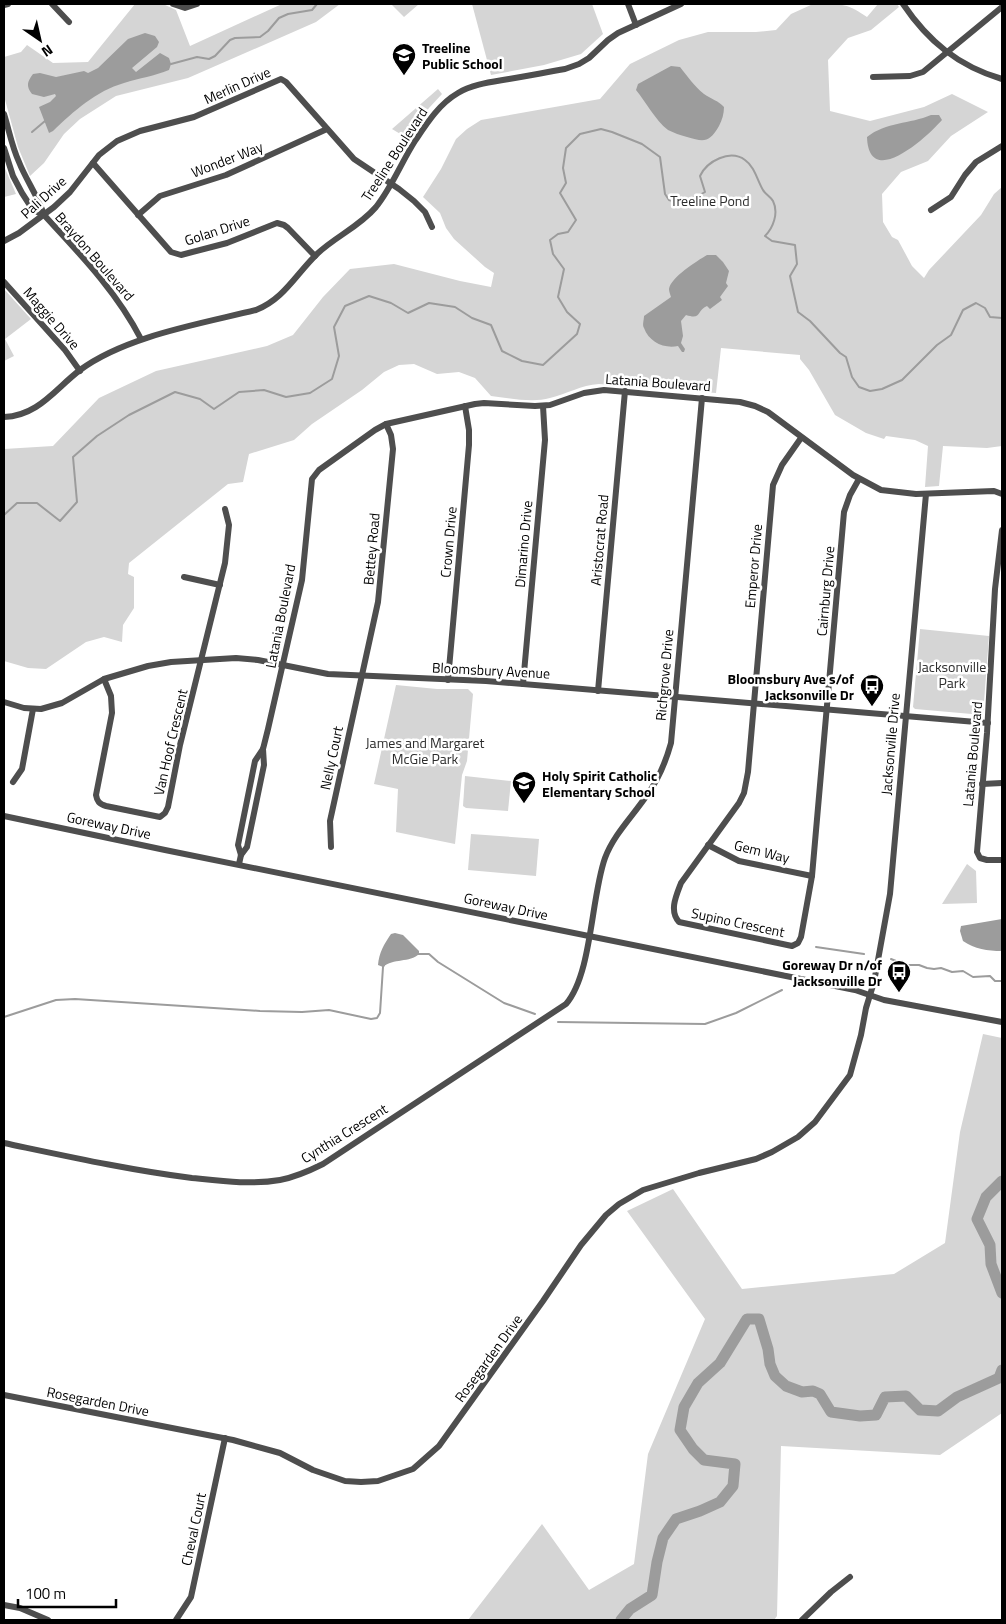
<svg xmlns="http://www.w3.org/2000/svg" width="1006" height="1624" font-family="'Titillium Web',sans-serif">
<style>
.green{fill:#d5d5d5}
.water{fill:#9c9c9c}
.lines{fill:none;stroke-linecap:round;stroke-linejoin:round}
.stream{stroke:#9c9c9c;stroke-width:2}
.river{stroke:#9c9c9c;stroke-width:11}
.minor{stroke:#4e4e4e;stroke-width:6}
.labels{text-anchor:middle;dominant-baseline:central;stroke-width:5;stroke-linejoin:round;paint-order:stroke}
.poi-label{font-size:14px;font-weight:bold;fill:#000;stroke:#fff;text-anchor:start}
.street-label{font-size:14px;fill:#000;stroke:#fff}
.park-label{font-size:14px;fill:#2c2c2c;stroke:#fff}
</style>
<rect width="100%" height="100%" fill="#fff"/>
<g class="green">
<path d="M135,4H163L176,10L190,46L282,4H340L316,22L188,78L116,96L80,119L64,134L44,163L30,176L18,147L4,96V57L21,52L27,45L53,63L88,62Z"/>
<path d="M391,4H419L404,17Z"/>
<path d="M472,4H592L603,34L581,54L544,65L491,75Z"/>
<path d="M813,4C839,4 846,2 867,17L878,4H897L899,7L871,30L848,38L828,60L830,111L870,121L924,107L952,94L988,112L951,136L928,161L901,172L882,194L883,222L892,237L898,240L912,266L924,278L929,270L981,215L994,194L1002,187V446L987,448L943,446L939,486L925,487L928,446L915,440L886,436L884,439L866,433L835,415L809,370L800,359V355L721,348L716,393L599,384C581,385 567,394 550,398C532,403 510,398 491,396L475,378L459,372L437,374L414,364L399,365L384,372L362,390L312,424L294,440L249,454L243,482L228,484L129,563L128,574L134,577V608L123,625L122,642L104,637L86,642L46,669L28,668L4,661V449L53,446L99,398L156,371L267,346L293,335L323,297L350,269L394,264L460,281L491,287L494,273L485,267L454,239L446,228L440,213L423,197L441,169L456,139L467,129L481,120L600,99L630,64L679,40L708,32H756L776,30L791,14Z"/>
<path d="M438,89L442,94L429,108L407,138L392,129Z"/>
<path d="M4,166L16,194L4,197Z"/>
<path d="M4,289L31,319L5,339L14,356L4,361Z"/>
<path d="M920,629L989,636L983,715L915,709L913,707Z"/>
<path d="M396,685L437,689H468L473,694L467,761L462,775L455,844L396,832L398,789L374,784Z"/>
<path d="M465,776L511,781L508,811L466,808L463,806Z"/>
<path d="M471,834L539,839L536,876L468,870Z"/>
<path d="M967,864L976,871L977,903L942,904Z"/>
<path d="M983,1034L1002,1038V1413L940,1455L781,1446L777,1616L774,1620H468L542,1524L589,1590L634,1564L648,1454L705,1319L627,1211L673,1189L742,1289L894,1274L945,1243L960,1132Z"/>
</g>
<g class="water">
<path d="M145,33L155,36L159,42L157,47L132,68L136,72L160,53L169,58L171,64L169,70C155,76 139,78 124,83C96,91 74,111 53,131L49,133L39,107L50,102L56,96L55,94L44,97L32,94C26,86 27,82 33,74L40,73L56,77L84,71L88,73L98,68L128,39Z"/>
<path d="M671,66L680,67C688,77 694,86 704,94C711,99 719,101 724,107C724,114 722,120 719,126C709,143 704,142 687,137C680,135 674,133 668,130C655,120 646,102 636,90L638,84Z"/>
<path d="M931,115H939L942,120C928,136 869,191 867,137C886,122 910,124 931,115Z"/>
<path d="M707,255H716L723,262L729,271L726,283L728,286L720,297L722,300L710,309L707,306C696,311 702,320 686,315L681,321L683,336L681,343L685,349L684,352H682L678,346C664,349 649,342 644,328C642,325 644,320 644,316L671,297C670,294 669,291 669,289C671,277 697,261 707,255Z"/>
<path d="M1002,919V951C987,951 975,949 963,941L960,931L961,926Z"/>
<path d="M395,933L403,935L419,951V954C410,963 393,958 383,967L378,965C379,953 384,944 391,934Z"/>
</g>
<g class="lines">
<g class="stream">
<path d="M171,64L197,57L209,59L215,56L230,40L235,38L260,37L268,31L279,18L288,14L312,10L317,4"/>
<path d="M32,132L45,121"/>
<path d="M4,515L17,503H37L60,521L77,502L73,457L97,436L129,415L175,392L200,399L214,409L239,392L264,390L286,397L310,393L332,379L339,356L334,327L345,306L369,296L391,303L408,313L429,303L455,307L472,318L491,325L502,351L522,361L543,365L577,334L580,324L567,312L558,297L564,269L553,254L550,240L558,234L568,232L576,220L560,193L566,183L563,168L566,148L580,134L601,129L612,132L642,144L660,157L665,194L669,200L676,202L696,197L705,192L700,176C707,161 730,149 745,160C755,167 757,180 763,190C765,194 771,197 773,201C779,213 773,228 765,236L772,241L795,245L797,264L790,276L798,312L810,321L840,353L846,357L852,377L859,387L870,391L882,389L902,380L937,345L951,335L963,310L976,303L985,308L990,317L1002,318"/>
<path d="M816,947L864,954"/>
<path d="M417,954H429L438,962L504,1003L535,1014"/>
<path d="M891,959L906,965H919L927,968L934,969L941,968L952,972L963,971L973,977L990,976L995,981H1002"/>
<path d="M4,1017L56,1000L75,999L260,1011L302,1012L329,1010L371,1019L377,1018L380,1013L383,967L384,965"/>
<path d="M558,1022L705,1024L736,1013L782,990"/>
</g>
<g class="river">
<path d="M1002,1181L986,1197L977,1219L990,1245L991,1264L1002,1293"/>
<path d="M621,1620L630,1609L652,1595L657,1562L663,1538L676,1519L700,1511L720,1502L733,1486L735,1464L704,1460L693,1449L680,1430L684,1407L698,1383L720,1363L747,1319H759L768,1349L770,1364L775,1376L786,1386L802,1392L813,1391L820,1394L831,1412L860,1416L876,1415L885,1397L906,1396L920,1410L938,1411L957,1397L999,1378L1002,1370"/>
</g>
<g class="minor">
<path d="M52,4L69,22"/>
<path d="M173,4L185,8L197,4"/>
<path d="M628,4L636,25"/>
<path d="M903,4C928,41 958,66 1002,79"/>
<path d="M4,5L8,4"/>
<path d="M873,77L910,76L923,72L1002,7"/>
<path d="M4,114C9,130 12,147 19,162C26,180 38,196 44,215"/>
<path d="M4,148L13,176L22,193L33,210L44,215C80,254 117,292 141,339"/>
<path d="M93,163L171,252L181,255L227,243L277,223L284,225L288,228L315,256"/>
<path d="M931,210L951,197L965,175L976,162L1002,146"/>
<path d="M138,215L160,196L226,175L327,129"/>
<path d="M4,241L19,233L54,207L70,192L99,155L117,141L140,131L194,117L281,79L286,82L354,159L399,189L414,201L425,212L432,227"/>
<path d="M4,282L65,350L80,371"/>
<path d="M4,417C38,416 55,389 80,370C126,336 200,324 256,310C284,299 296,274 317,254C336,236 359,227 376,207C392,187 401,163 415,141C427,123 439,104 458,93C473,84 492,82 509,79C528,76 547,72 565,69L579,64L589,58L608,40L618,33L681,4"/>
<path d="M801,438L782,465L773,485L748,772L744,793L739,803L681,883C676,896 669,911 679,922L792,946L798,943L801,937L812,876L844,512L850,495L859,479"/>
<path d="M1002,530L995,589L987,733L977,852L980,858L987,860H1002"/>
<path d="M184,577L220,585"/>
<path d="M104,679L111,696L112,713L96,795C97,801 99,804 106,806L160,817L165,813L168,807L180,745L225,563L229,525L225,509"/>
<path d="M448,680L469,445V430L465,406"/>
<path d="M523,684L545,440L543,406"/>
<path d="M598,691L625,391"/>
<path d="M4,702L24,708L41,709L62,703L104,679L148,666L171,662L236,658L258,660L328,674L486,681L988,723"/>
<path d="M13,782L22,769L33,709"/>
<path d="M982,784L1002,783"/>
<path d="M4,816L165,850L855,990L884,1000L1002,1022"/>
<path d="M708,845L739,861L812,876"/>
<path d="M331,847L330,821L378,602L393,449L391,435L386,424"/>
<path d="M241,855L247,847L264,765L263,749"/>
<path d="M239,864L241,855L238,845L255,761L263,749L268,729L302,580L312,479L319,470L375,430L386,424L475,404L484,403L535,406L550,405L584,393L604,390L740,402L755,406L768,412L853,475L881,490L916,494L994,491L1002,494"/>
<path d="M4,1143C66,1156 129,1170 192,1178C221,1181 251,1185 280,1180C296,1177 309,1171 323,1164L566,1004C592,974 591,897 605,858C614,834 633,816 647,795C658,780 666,761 671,743L702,398"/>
<path d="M4,1395L233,1440L280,1453L313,1470L345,1481L361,1482L378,1481L413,1469L439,1446L543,1301L581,1245L606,1215L619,1204L643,1190L699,1173L756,1159L772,1152L798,1137L815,1122L850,1075L861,1035L866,1008L874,982L890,894L926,494"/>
<path d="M4,1605L20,1608L48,1620"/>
<path d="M176,1620L191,1597L225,1438"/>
<path d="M802,1620L831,1592L850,1577"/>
</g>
</g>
<defs>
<g id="school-pin" transform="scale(1.25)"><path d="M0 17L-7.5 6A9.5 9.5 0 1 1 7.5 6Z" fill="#000" stroke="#fff"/><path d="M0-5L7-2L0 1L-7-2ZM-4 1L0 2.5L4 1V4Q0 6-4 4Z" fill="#fff"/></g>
<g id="bus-pin" transform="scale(1.25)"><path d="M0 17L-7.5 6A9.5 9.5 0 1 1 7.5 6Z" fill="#000" stroke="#fff"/><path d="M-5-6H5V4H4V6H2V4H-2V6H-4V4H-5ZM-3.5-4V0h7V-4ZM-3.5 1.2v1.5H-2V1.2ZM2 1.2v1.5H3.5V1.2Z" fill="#fff"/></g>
</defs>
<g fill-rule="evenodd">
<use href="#school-pin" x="404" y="55"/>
<use href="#bus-pin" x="872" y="686"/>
<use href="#school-pin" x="524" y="783"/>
<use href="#bus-pin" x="899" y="972"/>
</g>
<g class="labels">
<g class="poi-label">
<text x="422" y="47">Treeline<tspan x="422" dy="16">Public School</tspan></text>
<text x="854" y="678" text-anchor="end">Bloomsbury Ave s/of<tspan x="854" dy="16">Jacksonville Dr</tspan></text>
<text x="542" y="775">Holy Spirit Catholic<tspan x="542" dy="16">Elementary School</tspan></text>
<text x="882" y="964" text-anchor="end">Goreway Dr n/of<tspan x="882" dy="16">Jacksonville Dr</tspan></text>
</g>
<g class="street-label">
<text transform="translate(237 85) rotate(-24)">Merlin Drive</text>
<text transform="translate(394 154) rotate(-57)">Treeline Boulevard</text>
<text transform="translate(227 159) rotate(-21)">Wonder Way</text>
<text transform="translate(43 197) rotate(-42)">Pali Drive</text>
<text transform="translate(217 230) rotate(-18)">Golan Drive</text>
<text transform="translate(95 256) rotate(49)">Braydon Boulevard</text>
<text transform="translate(52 318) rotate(49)">Maggie Drive</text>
<text transform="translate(658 382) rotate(4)">Latania Boulevard</text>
<text transform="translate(599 540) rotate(-85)">Aristocrat Road</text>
<text transform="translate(448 542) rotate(-85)">Crown Drive</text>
<text transform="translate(523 544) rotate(-85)">Dimarino Drive</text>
<text transform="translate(371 549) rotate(-85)">Bettey Road</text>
<text transform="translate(753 566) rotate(-85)">Emperor Drive</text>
<text transform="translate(825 591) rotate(-85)">Cairnburg Drive</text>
<text transform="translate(280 616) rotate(-79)">Latania Boulevard</text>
<text transform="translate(491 670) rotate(3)">Bloomsbury Avenue</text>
<text transform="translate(664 675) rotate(-85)">Richgrove Drive</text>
<text transform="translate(170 742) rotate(-77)">Van Hoof Crescent</text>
<text transform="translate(890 744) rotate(-85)">Jacksonville Drive</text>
<text transform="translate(972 754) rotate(-85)">Latania Boulevard</text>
<text transform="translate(331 758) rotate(-78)">Nelly Court</text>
<text transform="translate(109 825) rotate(12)">Goreway Drive</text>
<text transform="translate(762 851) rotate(14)">Gem Way</text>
<text transform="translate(506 906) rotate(12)">Goreway Drive</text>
<text transform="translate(738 922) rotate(12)">Supino Crescent</text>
<text transform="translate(344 1133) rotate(-32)">Cynthia Crescent</text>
<text transform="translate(488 1358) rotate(-54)">Rosegarden Drive</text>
<text transform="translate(98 1401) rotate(11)">Rosegarden Drive</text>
<text transform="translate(193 1529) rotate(-78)">Cheval Court</text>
</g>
<g class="park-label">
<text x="710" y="200">Treeline Pond</text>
<text x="952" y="666">Jacksonville<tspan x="952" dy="16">Park</tspan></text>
<text x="425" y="742">James and Margaret<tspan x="425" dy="16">McGie Park</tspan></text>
</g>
</g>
<rect width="1006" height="1624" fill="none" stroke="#000000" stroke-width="10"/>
<g transform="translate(40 40) rotate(146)" stroke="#ffffff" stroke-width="4" paint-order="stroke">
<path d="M0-4L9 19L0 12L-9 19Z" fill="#000000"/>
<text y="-8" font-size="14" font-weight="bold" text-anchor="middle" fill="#000000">N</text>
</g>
<path d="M18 1599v8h98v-8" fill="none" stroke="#000000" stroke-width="2.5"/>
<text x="25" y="1599" font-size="15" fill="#000000" stroke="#ffffff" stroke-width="4" paint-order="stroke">100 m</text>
</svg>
